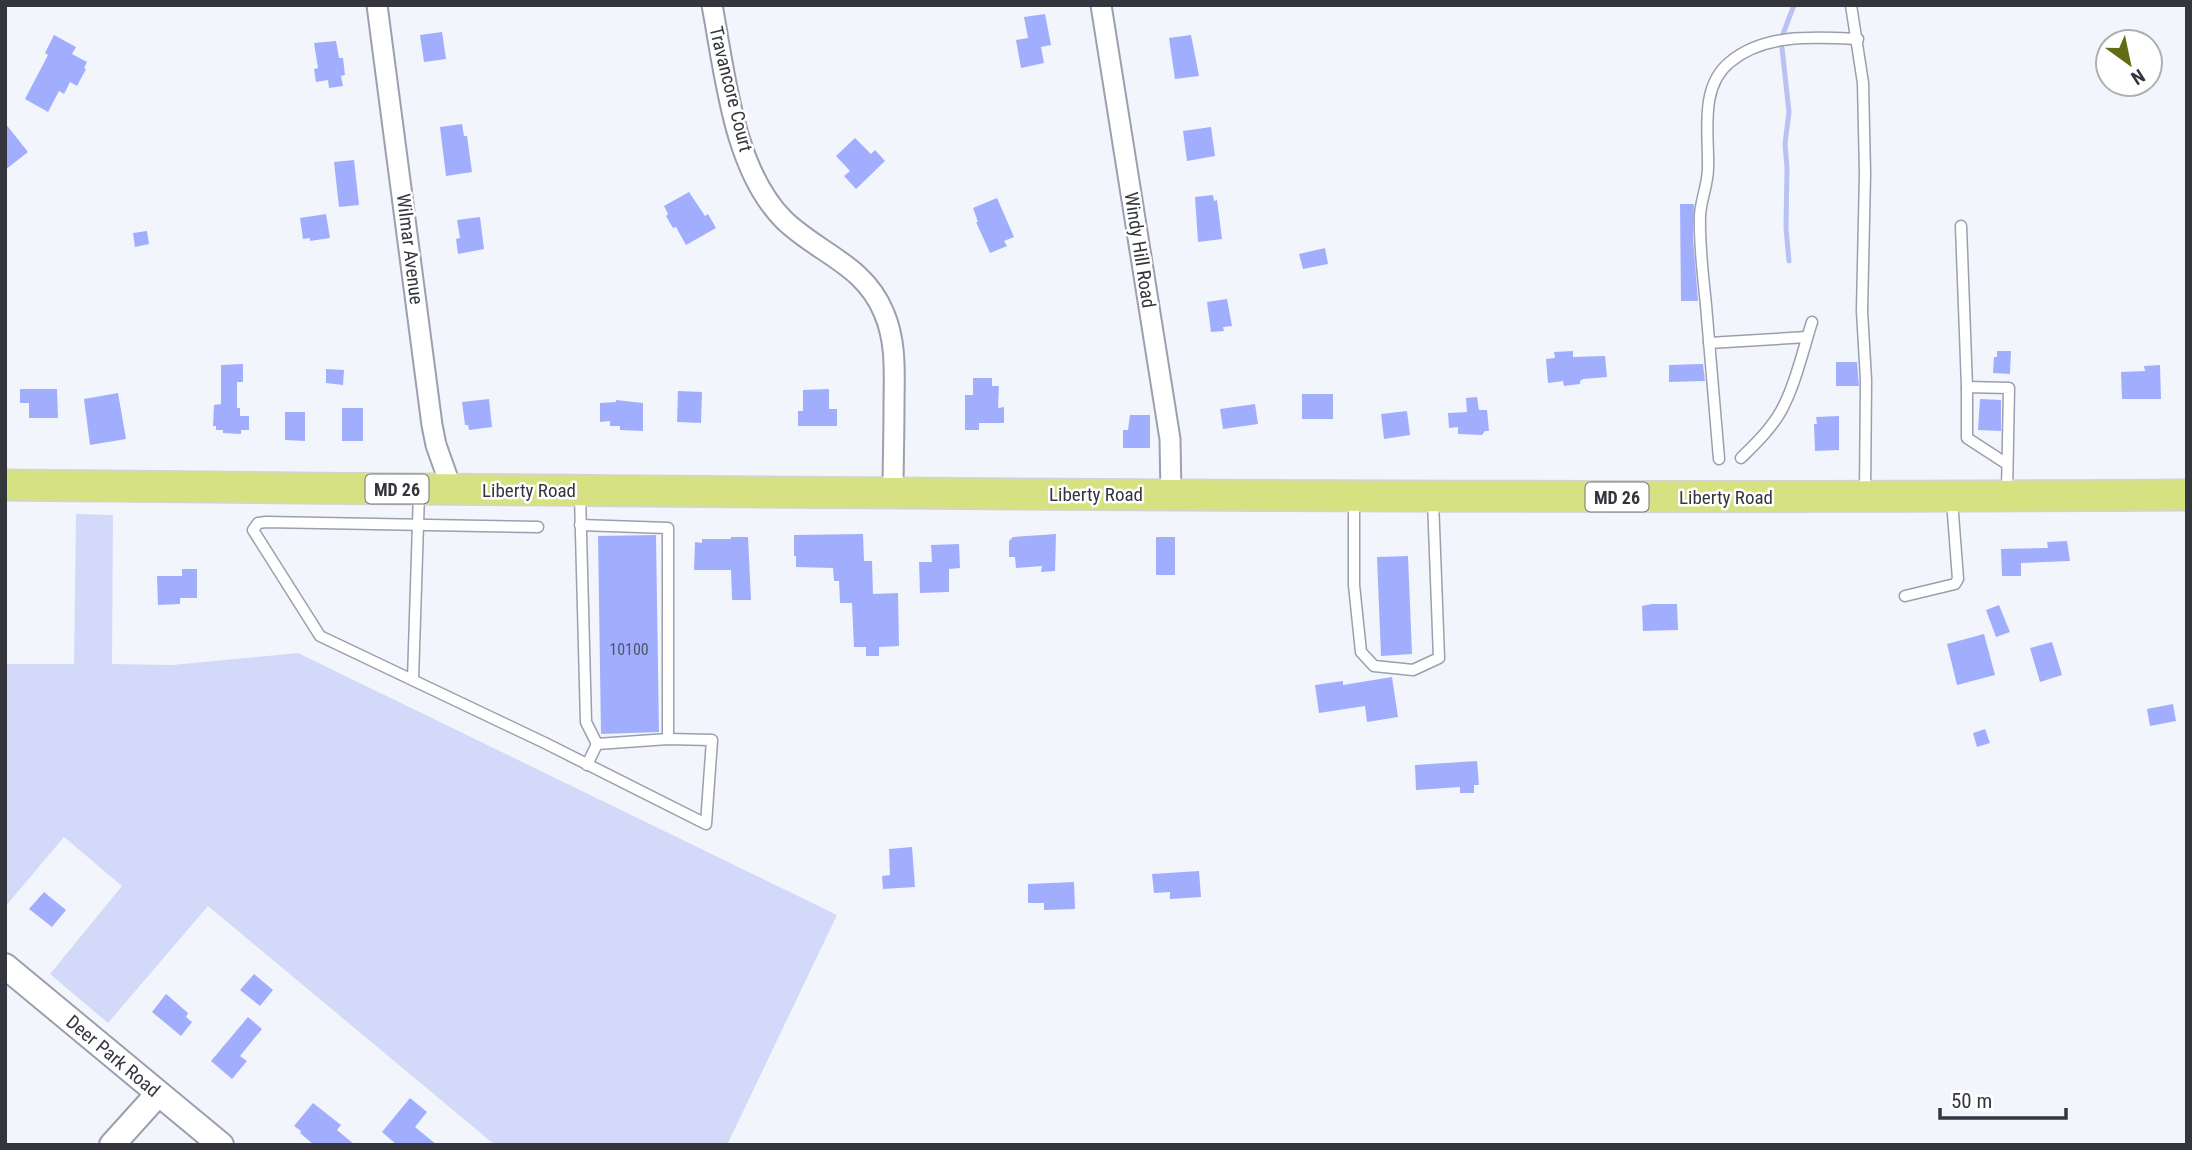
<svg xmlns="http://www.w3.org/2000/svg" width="2192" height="1150" font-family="'Roboto Condensed',sans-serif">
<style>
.green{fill:#d3daf9}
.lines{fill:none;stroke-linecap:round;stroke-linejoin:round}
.stream{stroke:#b8c2f3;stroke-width:5}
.building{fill:#a1aefe}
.service-casing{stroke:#9b9faf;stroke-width:13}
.minor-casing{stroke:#9b9faf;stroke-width:23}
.tertiary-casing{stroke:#9b9faf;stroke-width:28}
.primary-casing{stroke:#d3d3d4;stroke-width:33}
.service{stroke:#fff;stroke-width:10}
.minor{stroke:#fff;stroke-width:19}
.tertiary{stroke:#fff;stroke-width:24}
.primary{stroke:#d6e282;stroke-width:30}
.labels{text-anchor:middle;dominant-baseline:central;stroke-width:5;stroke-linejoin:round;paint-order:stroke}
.number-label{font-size:16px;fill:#50546d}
.shield{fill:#fff;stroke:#727277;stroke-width:2}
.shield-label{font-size:18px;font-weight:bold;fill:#35363d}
.street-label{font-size:19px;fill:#35363d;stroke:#fff}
</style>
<rect width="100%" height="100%" fill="#f3f5fc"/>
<path class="green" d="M76,514L113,515L112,664L172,665L298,653L837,915L727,1145H495L208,906L108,1023L50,974L122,886L64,837L5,907V664H74Z"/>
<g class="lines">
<g class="stream">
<path d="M1783,34L1794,5"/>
<path d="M1782,48L1789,112L1785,144L1787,168L1786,228L1789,261"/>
</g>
</g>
<g class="building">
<path d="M1045,14L1051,45L1041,47L1044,63L1021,68L1016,40L1028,38L1024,17Z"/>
<path d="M442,32L446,59L424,62L420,35Z"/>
<path d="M54,35L76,47L72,54L87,62L84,68L86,69L77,86L70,82L64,94L59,91L48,112L25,99L48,55L45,53Z"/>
<path d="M1191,35L1199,76L1175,79L1169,38Z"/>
<path d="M336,41L339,58H343L345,75L341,76L343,86L329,88L328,80L316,82L314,69L318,68L314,43Z"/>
<path d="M5,123L28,152L5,170Z"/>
<path d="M462,124L464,136H467L472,172L446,176L440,127Z"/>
<path d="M1211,127L1215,156L1187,161L1183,131Z"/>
<path d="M855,138L871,154L875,150L885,161L856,189L844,176L850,171L836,156Z"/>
<path d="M354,160L359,205L339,207L334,162Z"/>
<path d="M689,192L705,216L708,214L716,228L686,245L676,227L673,228L666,216L668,214L664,206Z"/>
<path d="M1213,195L1214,201L1217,200L1222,239L1198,242L1195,197Z"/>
<path d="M997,198L1014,237L1004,241L1007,246L990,253L976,222H978L973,208Z"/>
<path d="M1680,204H1694L1693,238L1698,301H1681Z"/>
<path d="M326,214L330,238L310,241V238L303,239L300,218Z"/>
<path d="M480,217L484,249L458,254L456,239L460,238L457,220Z"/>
<path d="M147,231L149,244L135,247L133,233Z"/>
<path d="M1325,248L1328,264L1303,269L1299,254Z"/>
<path d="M1227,299L1232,326L1223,327L1224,331L1211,332L1207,302Z"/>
<path d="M1573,351V357L1605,356L1607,377L1583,379L1580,381V384L1564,386L1563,381L1548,383L1546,359L1555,358L1554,352Z"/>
<path d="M1997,351H2011L2010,374L1993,373L1994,357H1997Z"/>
<path d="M1836,362H1857L1859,386H1836Z"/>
<path d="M243,364V382H237V408H240V416H249V430H241V434L223,433V430H216V426H213L214,405L221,404V365Z"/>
<path d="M1703,364L1705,381L1669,382V365Z"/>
<path d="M2160,365L2161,399H2122L2121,372L2145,371L2144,366Z"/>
<path d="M326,369L344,370L343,385L326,383Z"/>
<path d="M973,378H992V386H999L998,408L1004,407V423H979V430H965V395H973Z"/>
<path d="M20,389H57L58,418H29V403H20Z"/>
<path d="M829,389V409H837V426H798V411H803V390Z"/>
<path d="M678,391L702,392L701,423L677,422Z"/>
<path d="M118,393L126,439L90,445L84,399Z"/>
<rect x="1302" y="394" width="31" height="25"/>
<path d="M1477,397L1479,410H1487L1489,431H1485L1482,435L1458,434V427L1449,428L1448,413L1467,412L1466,398Z"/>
<path d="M489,399L492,427L469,430L468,425H465L462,402Z"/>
<path d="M1980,399L2001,400V431L1978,430Z"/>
<path d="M616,400L643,403V431L620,430V426H610V421L600,422V403L616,402Z"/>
<path d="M1255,404L1258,424L1223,429L1220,409Z"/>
<rect x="342" y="408" width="21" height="33"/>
<path d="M1407,411L1410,435L1384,439L1381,414Z"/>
<path d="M285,412H305V441L285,440Z"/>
<path d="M1130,415H1150V448H1123V430H1128Z"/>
<path d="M1839,416V450L1815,451L1814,424H1817L1816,417Z"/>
<path d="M863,534L864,561H872L873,594L898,593L899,646L879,647V656H866V647H854L852,603H840L839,581H834L833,568L796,567V556H794V535Z"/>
<path d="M1056,534L1055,571L1041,572L1042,566L1016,568L1015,557H1009V541L1013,537Z"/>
<path d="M656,535L659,732L601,734L598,536Z"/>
<path d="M731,537H748L751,600H732L731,570H694L695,542L702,543V539H731Z"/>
<rect x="1156" y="537" width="19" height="38"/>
<path d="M2067,541L2070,561L2021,563V576H2002L2001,549L2048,548L2047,542Z"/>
<path d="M959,544L960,568L949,569V592L920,593L919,562H932L931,545Z"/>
<path d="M1408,556L1412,654L1381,656L1377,557Z"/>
<path d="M182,569H197V598H180V604L158,605L157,576H182Z"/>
<path d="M1652,604H1677L1678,630L1643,631L1642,606Z"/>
<path d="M1999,605L2010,632L1996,637L1986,610Z"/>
<path d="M1984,634L1995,675L1957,685L1947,644Z"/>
<path d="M2052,642L2062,675L2040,682L2030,648Z"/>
<path d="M1392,677L1398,717L1367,722L1365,706L1319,713L1315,685L1343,681V685Z"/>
<path d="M2173,704L2176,721L2150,726L2147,709Z"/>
<path d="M1985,729L1990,743L1977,747L1973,733Z"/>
<path d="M1477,761L1479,785H1474V793H1460V787L1416,790L1415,765Z"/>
<path d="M912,847L915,887L883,889L882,876L890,875L889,849Z"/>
<path d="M1199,871L1201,897L1170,899V892L1154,893L1152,874Z"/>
<path d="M1074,882L1075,909L1044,910V903H1028V884Z"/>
<path d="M44,892L66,910L52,927L29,909Z"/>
<path d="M254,974L273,990L260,1006L240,990Z"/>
<path d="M166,994L188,1013L186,1017L192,1022L181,1036L152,1012Z"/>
<path d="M248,1017L262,1029L240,1056L247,1061L232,1079L211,1061Z"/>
<path d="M410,1098L427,1112L415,1127L437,1145H397L382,1132Z"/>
<path d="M313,1103L341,1125L337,1130L355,1145H314L300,1133L301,1131L294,1126Z"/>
</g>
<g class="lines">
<g class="service-casing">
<g id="service">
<path d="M1851,5L1863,83L1865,174L1862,311L1866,380L1865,494"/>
<path d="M1961,226L1967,387"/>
<path d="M1709,343L1807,337"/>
<path d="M1741,458C1755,444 1771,429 1781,411C1795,386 1803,350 1812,322"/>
<path d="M1719,459C1715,408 1710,356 1706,305C1703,275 1699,245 1700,215C1701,199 1708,184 1708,168C1709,133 1699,87 1730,62C1765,33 1815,37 1858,39"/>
<path d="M2007,492L2009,388L1967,387V438L2007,464"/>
<path d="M1354,500V585L1361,652L1374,666L1413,670L1439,658L1433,500"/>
<path d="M580,525L668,528V739"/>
<path d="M538,527L266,522L258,523L253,530L320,636L545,743L706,824L712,740L668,739L597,744L586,722L580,495"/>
<path d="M1905,596L1955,584L1958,579L1952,501"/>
<path d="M413,680L419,493"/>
<path d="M587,765L597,744"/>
</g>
</g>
<g class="minor-casing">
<g id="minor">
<path d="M377,5L432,425L436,445L452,490"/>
<path d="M712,5C725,73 733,169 784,220C819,254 864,264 884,313C897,343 894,376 894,408C894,436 893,465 893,493"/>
<path d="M1101,5L1170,439L1171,494"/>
</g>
</g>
<g class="tertiary-casing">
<g id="tertiary">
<path d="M5,966L221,1145"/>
<path d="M112,1145L158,1094"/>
</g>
</g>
<g class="primary-casing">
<path id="primary" d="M5,485C732,492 1460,500 2187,495"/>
</g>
<use href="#service" class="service"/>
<use href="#minor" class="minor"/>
<use href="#tertiary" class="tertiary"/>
<use href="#primary" class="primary"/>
</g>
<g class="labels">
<g class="number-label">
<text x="629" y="649">10100</text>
</g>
<g class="shield">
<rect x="365.5" y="474.5" width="63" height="29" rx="5"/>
<rect x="1585.5" y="482.5" width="63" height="29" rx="5"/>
</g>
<g class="shield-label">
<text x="397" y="489">MD 26</text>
<text x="1617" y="497">MD 26</text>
</g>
<g class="street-label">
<text transform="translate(731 89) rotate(76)">Travancore Court</text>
<text transform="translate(410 249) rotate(83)">Wilmar Avenue</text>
<text transform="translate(1140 250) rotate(81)">Windy Hill Road</text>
<text x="529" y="490">Liberty Road</text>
<text x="1096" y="494">Liberty Road</text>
<text x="1726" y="497">Liberty Road</text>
<text transform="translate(113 1056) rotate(40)">Deer Park Road</text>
</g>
</g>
<rect width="2192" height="1150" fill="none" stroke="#35363d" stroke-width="14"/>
<g transform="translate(2129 63) rotate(147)"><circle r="33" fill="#ffffff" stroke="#aeafb1" stroke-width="2"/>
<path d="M0-5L12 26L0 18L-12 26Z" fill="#616c15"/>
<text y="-10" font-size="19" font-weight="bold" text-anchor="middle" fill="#35363d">N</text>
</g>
<path d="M1940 1108v10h126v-10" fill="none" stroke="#35363d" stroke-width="3.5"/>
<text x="1951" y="1108" font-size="21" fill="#35363d" stroke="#ffffff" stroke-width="5" paint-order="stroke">50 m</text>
</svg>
